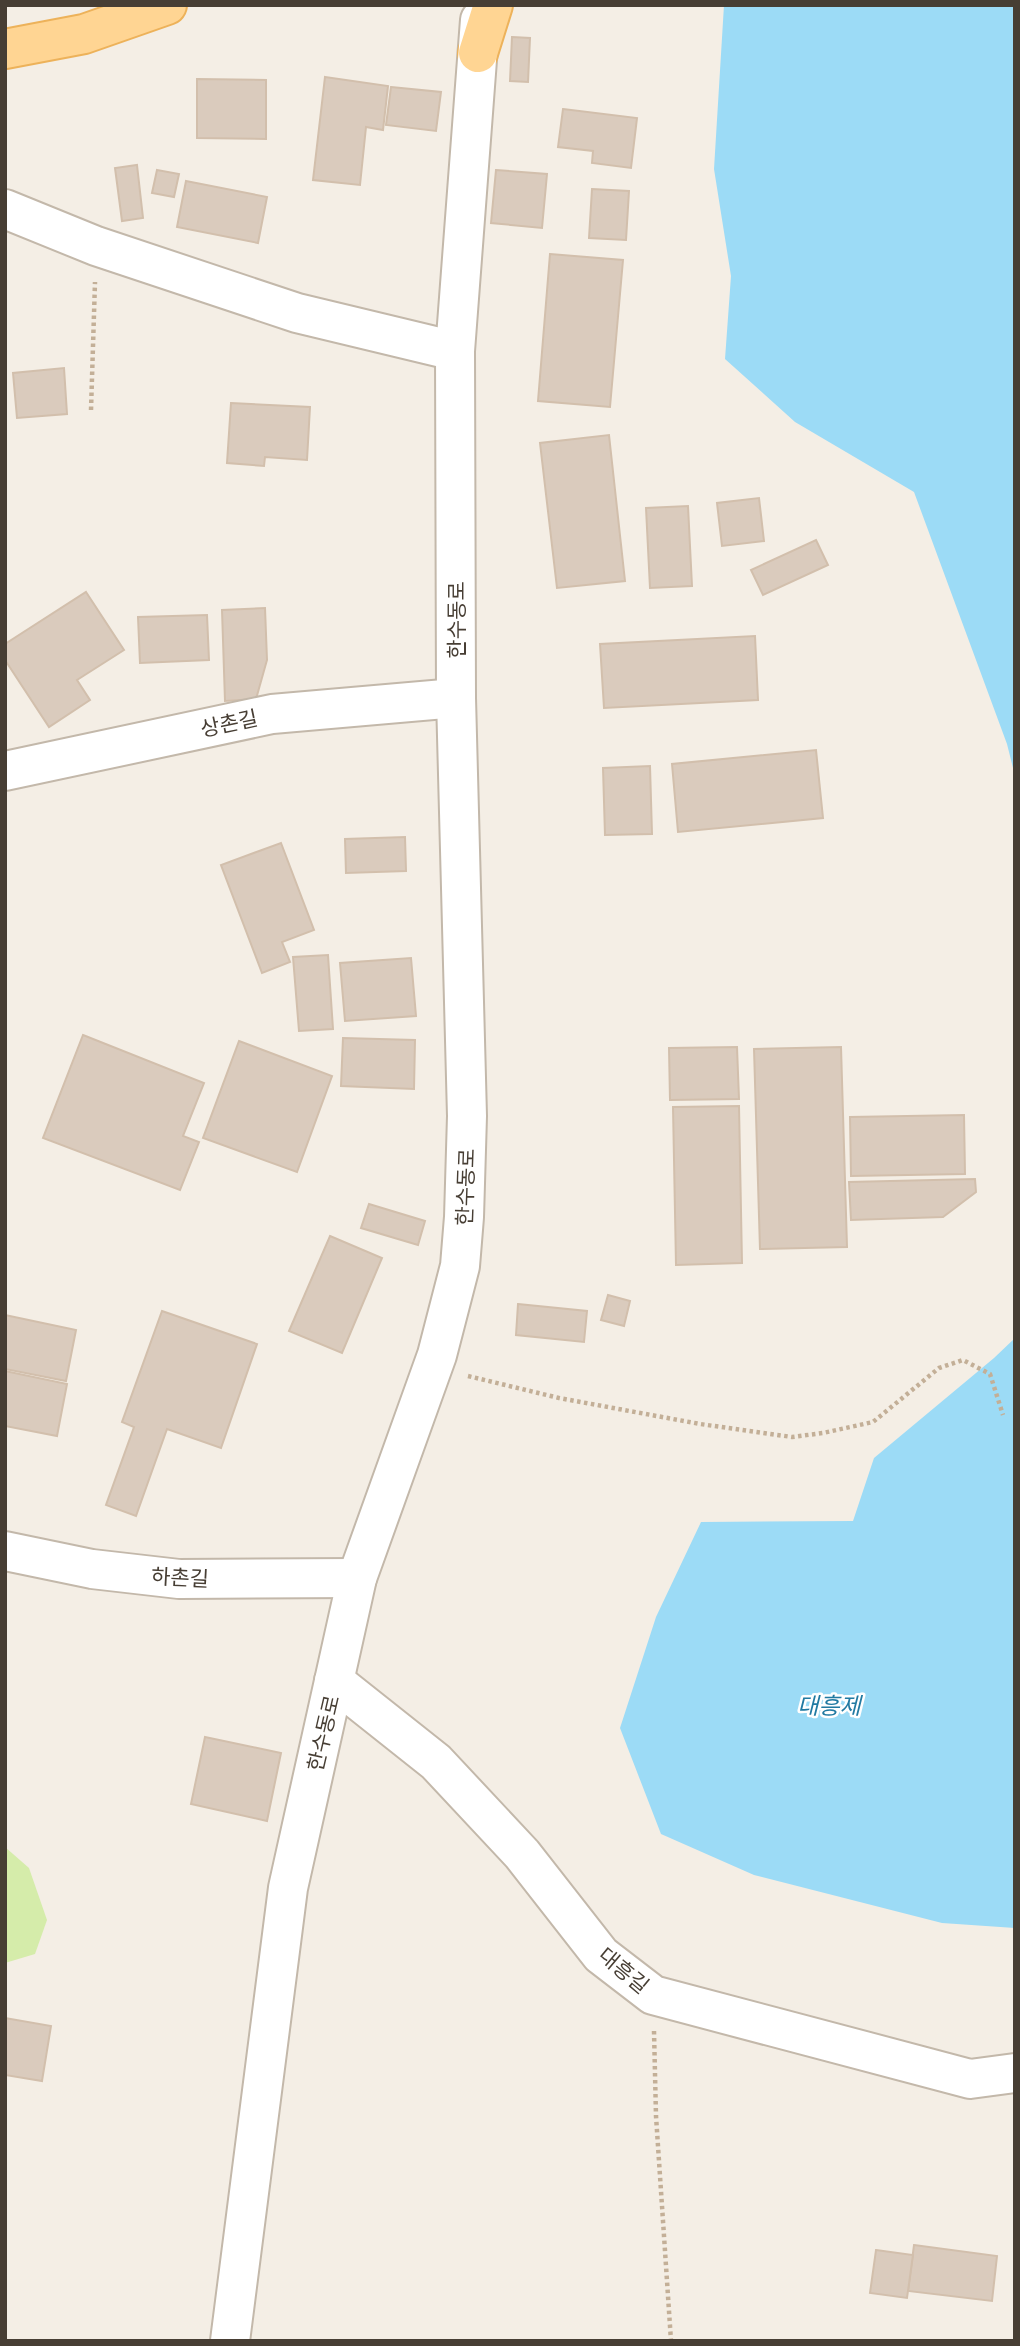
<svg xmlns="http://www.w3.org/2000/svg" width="1020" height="2346" font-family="'Titillium Web','Noto Sans KR',sans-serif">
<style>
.green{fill:#d5ecaa}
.water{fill:#9cdbf6}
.building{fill:#dacbbd;stroke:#d2bfac;stroke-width:2}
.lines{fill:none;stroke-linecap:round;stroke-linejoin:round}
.minor-casing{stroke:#c3b8aa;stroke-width:42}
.major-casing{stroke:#edb25a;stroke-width:42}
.path{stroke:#c3af97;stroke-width:4.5;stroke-dasharray:3.5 3.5;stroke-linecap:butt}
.minor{stroke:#fff;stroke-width:38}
.major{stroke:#ffd593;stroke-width:38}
.labels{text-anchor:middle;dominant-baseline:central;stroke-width:5;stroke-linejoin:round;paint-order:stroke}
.street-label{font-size:21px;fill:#473e34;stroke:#fff}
.water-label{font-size:23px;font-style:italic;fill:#217aa2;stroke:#fff}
</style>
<rect width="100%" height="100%" fill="#f4eee5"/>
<path class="green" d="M5,1847L29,1868L47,1920L35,1954L5,1963Z"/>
<g class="water">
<path d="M724,5H1015V776L1007,744L914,492L795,422L725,359L731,276L714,169Z"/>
<path d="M1015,1338V1928L942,1923L754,1875L661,1834L620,1728L656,1617L701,1522L853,1521L874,1458L994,1358Z"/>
</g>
<g class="building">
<path d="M512,37L530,38L528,82L510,81Z"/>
<path d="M325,77L388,86L383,130L366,127L360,185L313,180Z"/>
<path d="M197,79L266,80V139L197,138Z"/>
<path d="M391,87L441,92L436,131L386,125Z"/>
<path d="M563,109L637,118L631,168L592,163L593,151L558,147Z"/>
<path d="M137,165L143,218L122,221L115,168Z"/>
<path d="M157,170L179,174L174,197L152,193Z"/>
<path d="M496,170L547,174L542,228L491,223Z"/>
<path d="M186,181L267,197L258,243L177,227Z"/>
<path d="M592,189L629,191L626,240L589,238Z"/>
<path d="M550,254L623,260L610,407L538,401Z"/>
<path d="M64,368L67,414L17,418L13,373Z"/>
<path d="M231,403L310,407L307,460L265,457L264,466L227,463Z"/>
<path d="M609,435L625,581L557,588L540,443Z"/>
<path d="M759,498L764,541L722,546L717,503Z"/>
<path d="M688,506L692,586L650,588L646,508Z"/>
<path d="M816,540L828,565L763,595L751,570Z"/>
<path d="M86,592L124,650L77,680L90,700L49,727L5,660V644Z"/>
<path d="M265,608L267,660L256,699L225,701L222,610Z"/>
<path d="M207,615L209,660L140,663L138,617Z"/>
<path d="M755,636L758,700L604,708L600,644Z"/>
<path d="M816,750L823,818L678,832L672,764Z"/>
<path d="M650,766L652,834L605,835L603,768Z"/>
<path d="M405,837L406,871L346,873L345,839Z"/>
<path d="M281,843L314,930L282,942L290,962L262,973L221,865Z"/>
<path d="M328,955L333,1029L299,1031L293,957Z"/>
<path d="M411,958L416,1016L345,1021L340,963Z"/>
<path d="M83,1035L204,1083L183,1136L199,1142L180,1190L43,1138Z"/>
<path d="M343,1038L415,1040L414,1089L341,1086Z"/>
<path d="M239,1041L332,1076L297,1172L203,1138Z"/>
<path d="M737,1047L739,1099L670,1100L669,1048Z"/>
<path d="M841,1047L847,1247L760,1249L754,1049Z"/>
<path d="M739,1106L742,1263L676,1265L673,1107Z"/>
<path d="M964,1115L965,1174L851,1176L850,1117Z"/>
<path d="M975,1179L976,1192L943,1217L851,1220L849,1182Z"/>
<path d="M369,1204L425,1221L418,1245L361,1228Z"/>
<path d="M330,1236L382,1258L342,1353L289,1331Z"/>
<path d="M608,1295L630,1301L624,1326L601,1320Z"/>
<path d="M518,1304L587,1311L584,1342L516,1335Z"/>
<path d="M162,1311L257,1344L221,1448L167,1429L136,1516L106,1505L134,1427L122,1422Z"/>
<path d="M5,1315L76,1330L66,1381L5,1369Z"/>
<path d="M5,1371L67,1384L57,1436L5,1426Z"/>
<path d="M205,1737L281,1753L267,1821L191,1804Z"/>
<path d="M5,2018L51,2026L42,2081L5,2075Z"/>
<path d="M914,2245L997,2256L992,2301L908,2291Z"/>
<path d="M876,2250L913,2255L907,2298L870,2293Z"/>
</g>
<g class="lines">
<g class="minor-casing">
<g id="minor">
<path d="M5,209L96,246L297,313L455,351"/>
<path d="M5,771L272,714L456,698"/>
<path d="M5,1551L92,1569L179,1579L357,1578"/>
<path d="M334,1681L436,1762L522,1854L601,1955L653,1995L970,2079L1015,2073"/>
<path d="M230,2341L288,1888L357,1578L437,1355L460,1266L464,1217L467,1116L456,698L455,351L480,20"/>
</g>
</g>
<g class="major-casing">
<g id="major">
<path d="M5,49L84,34L167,5"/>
<path d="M478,53L493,5"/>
</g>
</g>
<g class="path">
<path d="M91,410L95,282"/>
<path d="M468,1376L559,1398L700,1424L792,1437L823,1433L873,1422L939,1368L963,1360L990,1374L1003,1415"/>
<path d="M654,2031L656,2116L671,2341"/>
</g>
<use href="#minor" class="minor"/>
<use href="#major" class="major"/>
</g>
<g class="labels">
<g class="street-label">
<text transform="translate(456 620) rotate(-90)">한수동로</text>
<text transform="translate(229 723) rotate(-12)">상촌길</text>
<text transform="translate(465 1187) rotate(-88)">한수동로</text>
<text transform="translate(180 1577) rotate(3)">하촌길</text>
<text transform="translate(323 1733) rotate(-77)">한수동로</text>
<text transform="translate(624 1970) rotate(40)">대흥길</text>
</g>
<g class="water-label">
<text x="829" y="1705">대흥제</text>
</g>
</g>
<rect width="1020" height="2346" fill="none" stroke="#473e34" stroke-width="14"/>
</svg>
